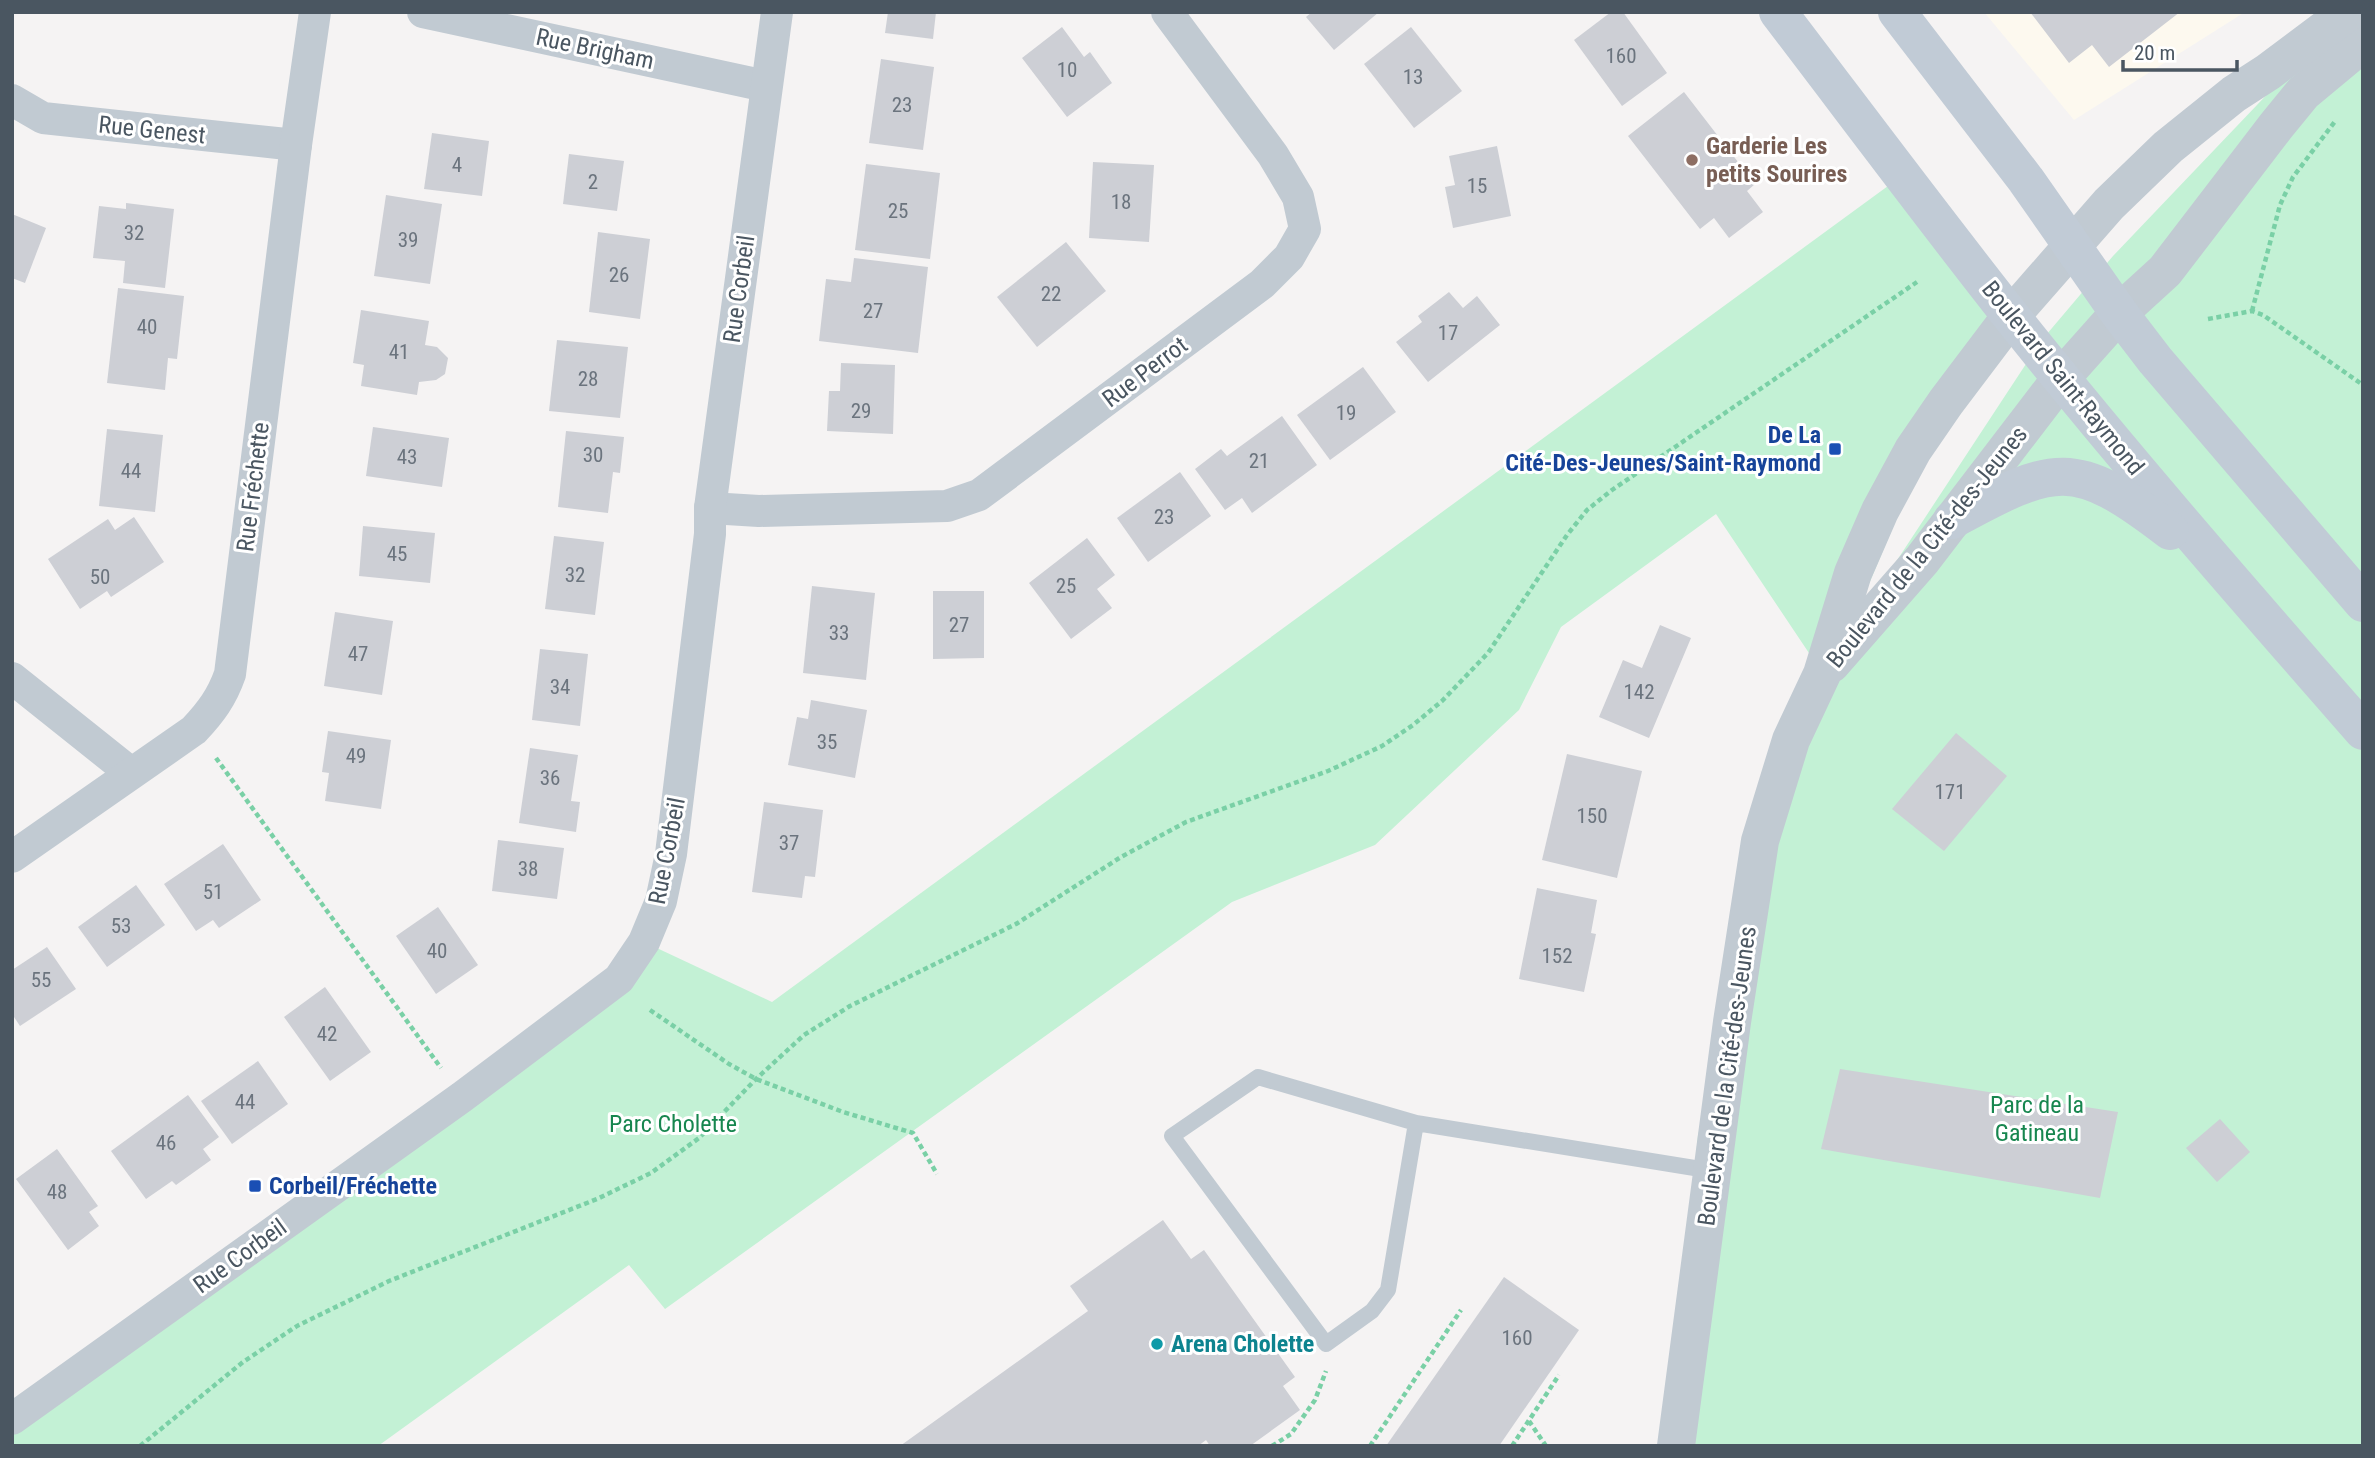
<svg xmlns="http://www.w3.org/2000/svg" width="2375" height="1458" font-family="'Roboto Condensed',sans-serif">
<style>
.commercial{fill:#fdf9ef}
.green{fill:#c3f1d5}
.building{fill:#cdcfd5}
.lines{fill:none;stroke-linecap:round;stroke-linejoin:round}
.path{stroke:#7ad0a6;stroke-width:4.5;stroke-dasharray:5 3.5;stroke-linecap:butt}
.service{stroke:#c1cad2;stroke-width:16}
.minor{stroke:#c1cad2;stroke-width:32}
.tertiary{stroke:#c1cad2;stroke-width:38}
.secondary{stroke:#c1cbd6;stroke-width:38}
.education-dot{fill:#8d6e63;stroke:#fff;stroke-width:2.5}
.transit-dot{fill:#1a4fb4;stroke:#fff;stroke-width:2.5}
.culture-dot{fill:#0f9aa8;stroke:#fff;stroke-width:2.5}
.labels{text-anchor:middle;dominant-baseline:central;stroke-width:6;stroke-linejoin:round;paint-order:stroke}
.number-label{font-size:21px;fill:#6b747e}
.street-label{font-size:24px;fill:#4a5661;stroke:#fff}
.education-label{font-size:24px;font-weight:bold;fill:#785e54;stroke:#fff;text-anchor:start}
.transit-label{font-size:24px;font-weight:bold;fill:#164399;stroke:#fff;text-anchor:end}
.park-label{font-size:24px;fill:#17864f;stroke:#fff}
.culture-label{font-size:24px;font-weight:bold;fill:#0d838f;stroke:#fff;text-anchor:start}
</style>
<rect width="100%" height="100%" fill="#f5f3f3"/>
<path class="commercial" d="M1984,12H2245L2074,120Z"/>
<path class="green" d="M2363,12V1446H1667L1698,1135L1823,674L1716,514L1561,627L1519,710L1375,845L1232,902L665,1309L629,1265L378,1446H12V1419L644,942L772,1002L1903,175L2011,316L1946,402L1846,638L2041,341L2113,256L2277,84Z"/>
<g class="building">
<path d="M888,12H936L933,39L885,33Z"/>
<path d="M1312,12H1379L1334,50L1306,17Z"/>
<path d="M1611,12H1623L1667,73L1622,106L1574,40Z"/>
<path d="M2030,12H2180L2109,67L2092,45L2069,63Z"/>
<path d="M1062,27L1084,57L1090,52L1112,83L1067,117L1022,58Z"/>
<path d="M1411,27L1462,91L1414,128L1364,64Z"/>
<path d="M881,59L934,67L923,150L869,143Z"/>
<path d="M1684,92L1755,184L1747,191L1763,212L1729,238L1714,218L1700,229L1628,136Z"/>
<path d="M432,133L489,141L482,196L424,189Z"/>
<path d="M1497,146L1511,216L1453,228L1445,187L1455,185L1449,156Z"/>
<path d="M569,154L624,161L617,211L563,204Z"/>
<path d="M1093,162L1154,165L1149,242L1089,238Z"/>
<path d="M866,164L940,173L930,259L855,250Z"/>
<path d="M386,195L442,204L430,284L374,276Z"/>
<path d="M126,203L174,209L165,288L123,283L125,261L93,258L99,206L126,209Z"/>
<path d="M12,214L46,228L25,283L12,278Z"/>
<path d="M598,232L650,239L640,319L589,312Z"/>
<path d="M1066,242L1106,291L1037,347L997,297Z"/>
<path d="M854,258L928,267L918,353L819,341L826,279L851,282Z"/>
<path d="M118,288L184,296L177,359L168,358L165,390L107,383Z"/>
<path d="M1449,292L1463,308L1477,296L1500,325L1428,382L1396,342L1422,322L1418,316Z"/>
<path d="M361,310L429,321L425,345L437,347L448,358L445,374L436,380L419,382L417,395L361,386L364,365L353,363Z"/>
<path d="M557,340L628,347L620,418L549,411Z"/>
<path d="M841,363L895,365L893,434L827,431L829,391H840Z"/>
<path d="M1363,367L1396,412L1330,460L1297,415Z"/>
<path d="M1282,416L1317,465L1252,513L1242,498L1225,510L1195,469L1221,449L1227,456Z"/>
<path d="M373,427L449,438L442,487L366,476Z"/>
<path d="M107,429L163,435L155,512L99,506Z"/>
<path d="M566,431L624,437L620,473L613,472L608,513L558,507Z"/>
<path d="M1180,472L1211,516L1148,562L1117,518Z"/>
<path d="M134,517L164,562L111,597L107,591L80,609L48,559L108,519L115,530Z"/>
<path d="M363,526L435,533L430,583L359,576Z"/>
<path d="M554,536L604,542L595,615L545,609Z"/>
<path d="M1087,538L1115,575L1097,589L1112,608L1071,639L1029,583Z"/>
<path d="M812,586L875,593L866,680L803,673Z"/>
<path d="M933,591H984V658L933,659Z"/>
<path d="M335,612L393,621L382,695L324,686Z"/>
<path d="M1660,625L1691,638L1649,738L1599,717L1623,660L1642,668Z"/>
<path d="M540,649L588,654L580,726L532,720Z"/>
<path d="M811,700L867,710L855,778L788,765L797,717L808,719Z"/>
<path d="M328,731L391,740L381,809L325,801L329,773L322,772Z"/>
<path d="M1956,733L2007,776L1944,851L1892,809Z"/>
<path d="M530,748L578,755L571,801L580,802L576,832L519,823Z"/>
<path d="M1567,754L1642,771L1617,878L1542,860Z"/>
<path d="M764,802L823,810L815,877L805,876L802,898L752,892Z"/>
<path d="M498,840L564,848L557,899L492,891Z"/>
<path d="M223,844L261,900L219,928L213,920L196,931L164,884Z"/>
<path d="M136,885L165,925L107,967L78,927Z"/>
<path d="M1537,888L1597,900L1591,933L1596,934L1584,992L1519,979Z"/>
<path d="M438,907L478,965L436,994L396,936Z"/>
<path d="M47,947L76,989L20,1026L12,1014V970Z"/>
<path d="M325,987L371,1052L330,1081L284,1017Z"/>
<path d="M258,1061L288,1104L232,1144L201,1101Z"/>
<path d="M1840,1069L2118,1112L2100,1198L1821,1149Z"/>
<path d="M188,1095L219,1137L203,1149L211,1160L176,1185L172,1181L146,1199L111,1151Z"/>
<path d="M2220,1119L2250,1152L2217,1182L2186,1148Z"/>
<path d="M57,1149L98,1206L89,1212L99,1226L68,1250L16,1179Z"/>
<path d="M1163,1220L1191,1259L1204,1250L1295,1377L1283,1386L1300,1410L1250,1446H1210L1206,1440L1198,1446H900L1088,1311L1070,1286Z"/>
<path d="M1504,1277L1579,1330L1499,1446H1386Z"/>
</g>
<g class="lines">
<g class="path">
<path d="M2252,311L2280,205L2293,177L2336,120"/>
<path d="M2208,319L2252,311L2263,315L2363,385"/>
<path d="M216,758L441,1068"/>
<path d="M650,1010L729,1064L756,1079L843,1112L913,1133L937,1174"/>
<path d="M1529,1421L1546,1446"/>
<path d="M140,1446L243,1362L297,1326L389,1281L597,1199L651,1173L699,1138L756,1079L804,1035L850,1006L1016,924L1121,857L1186,822L1328,771L1382,746L1413,725L1442,701L1488,653L1567,535L1587,510L1612,490L1917,282"/>
<path d="M1272,1446L1291,1434L1315,1400L1326,1371"/>
<path d="M1370,1446L1461,1310"/>
<path d="M1512,1446L1559,1375"/>
</g>
<path class="service" d="M1416,1123L1388,1290L1372,1311L1326,1344L1172,1136L1258,1077L1416,1123L1713,1171"/>
<g class="minor">
<path d="M423,12L766,86"/>
<path d="M12,100L43,118L296,145"/>
<path d="M710,508L759,511L947,506L979,495L1262,284L1289,257L1305,229L1298,197L1273,155L1167,12"/>
<path d="M12,678L131,773"/>
<path d="M12,857L194,730C211,712 222,697 230,674L296,145L315,12"/>
<path d="M12,1419L462,1097L619,979L644,942L661,901L671,854L710,534V508L777,12"/>
</g>
<g class="tertiary">
<path d="M1831,664L1922,560L2062,377L2119,313L2165,271L2276,126L2303,93L2363,43"/>
<path d="M1676,1446L1732,1022L1760,841L1791,740L1822,674L1853,573L1880,511L1913,450L1946,402L2011,316L2109,204L2168,147L2234,94L2268,72L2348,12"/>
</g>
<g class="secondary">
<path d="M1778,12C1855,113 1931,215 2010,315C2123,457 2243,594 2363,731"/>
<path d="M1897,12L2026,180L2119,313L2155,360L2363,603"/>
<path d="M1952,520C2055,464 2074,457 2170,531"/>
</g>
</g>
<circle class="education-dot" cx="1692" cy="160" r="7"/>
<g class="transit-dot">
<rect x="1828" y="442" width="14" height="14" rx="3.5"/>
<rect x="248" y="1179" width="14" height="14" rx="3.5"/>
</g>
<circle class="culture-dot" cx="1157" cy="1344" r="7"/>
<g class="labels">
<g class="number-label">
<text x="1621" y="56">160</text>
<text x="1067" y="70">10</text>
<text x="1413" y="77">13</text>
<text x="902" y="105">23</text>
<text x="457" y="165">4</text>
<text x="593" y="182">2</text>
<text x="1477" y="186">15</text>
<text x="1121" y="202">18</text>
<text x="898" y="211">25</text>
<text x="134" y="233">32</text>
<text x="408" y="240">39</text>
<text x="619" y="275">26</text>
<text x="1051" y="294">22</text>
<text x="873" y="311">27</text>
<text x="147" y="327">40</text>
<text x="1448" y="333">17</text>
<text x="399" y="352">41</text>
<text x="588" y="379">28</text>
<text x="861" y="411">29</text>
<text x="1346" y="413">19</text>
<text x="593" y="455">30</text>
<text x="407" y="457">43</text>
<text x="1259" y="461">21</text>
<text x="131" y="471">44</text>
<text x="1164" y="517">23</text>
<text x="397" y="554">45</text>
<text x="575" y="575">32</text>
<text x="100" y="577">50</text>
<text x="1066" y="586">25</text>
<text x="959" y="625">27</text>
<text x="839" y="633">33</text>
<text x="358" y="654">47</text>
<text x="560" y="687">34</text>
<text x="1639" y="692">142</text>
<text x="827" y="742">35</text>
<text x="356" y="756">49</text>
<text x="550" y="778">36</text>
<text x="1950" y="792">171</text>
<text x="1592" y="816">150</text>
<text x="789" y="843">37</text>
<text x="528" y="869">38</text>
<text x="213" y="892">51</text>
<text x="121" y="926">53</text>
<text x="437" y="951">40</text>
<text x="1557" y="956">152</text>
<text x="41" y="980">55</text>
<text x="327" y="1034">42</text>
<text x="245" y="1102">44</text>
<text x="166" y="1143">46</text>
<text x="57" y="1192">48</text>
<text x="1517" y="1338">160</text>
</g>
<g class="street-label">
<text transform="translate(595 49) rotate(12)">Rue Brigham</text>
<text transform="translate(152 130) rotate(6)">Rue Genest</text>
<text transform="translate(739 289) rotate(-82)">Rue Corbeil</text>
<text transform="translate(1145 372) rotate(-37)">Rue Perrot</text>
<text transform="translate(2063 378) rotate(51)">Boulevard Saint-Raymond</text>
<text transform="translate(253 487) rotate(-83)">Rue Fréchette</text>
<text transform="translate(1927 547) rotate(-51)">Boulevard de la Cité-des-Jeunes</text>
<text transform="translate(667 851) rotate(-79)">Rue Corbeil</text>
<text transform="translate(1727 1076) rotate(-82)">Boulevard de la Cité-des-Jeunes</text>
<text transform="translate(240 1256) rotate(-36)">Rue Corbeil</text>
</g>
<g class="education-label">
<text x="1706" y="146">Garderie Les<tspan x="1706" dy="28">petits Sourires</tspan></text>
</g>
<g class="transit-label">
<text x="1821" y="435">De La<tspan x="1821" dy="28">Cité-Des-Jeunes/Saint-Raymond</tspan></text>
<text x="269" y="1186" text-anchor="start">Corbeil/Fréchette</text>
</g>
<g class="park-label">
<text x="2037" y="1105">Parc de la<tspan x="2037" dy="28">Gatineau</tspan></text>
<text x="673" y="1124">Parc Cholette</text>
</g>
<g class="culture-label">
<text x="1171" y="1344">Arena Cholette</text>
</g>
</g>
<rect width="2375" height="1458" fill="none" stroke="#4a5661" stroke-width="28"/>
<path d="M2123 60v10h114v-10" fill="none" stroke="#4a5661" stroke-width="3.5"/>
<text x="2134" y="60" font-size="21" fill="#4a5661" stroke="#ffffff" stroke-width="5" paint-order="stroke">20 m</text>
</svg>
